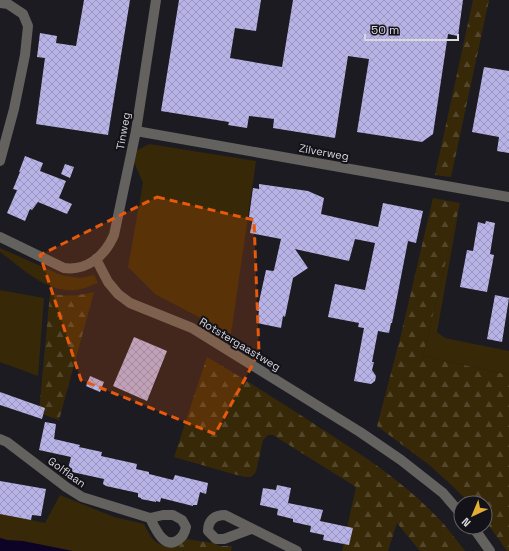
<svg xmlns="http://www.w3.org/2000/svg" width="509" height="551" font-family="'Space Grotesk',sans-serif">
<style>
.grass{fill:#372807}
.forest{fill:url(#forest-firs)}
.water{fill:#0c0326}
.building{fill:url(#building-cross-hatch)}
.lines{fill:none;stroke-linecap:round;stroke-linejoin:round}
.minor{stroke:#64625f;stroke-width:10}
.marked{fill:#e8590c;fill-opacity:0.2;stroke:#e8590c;stroke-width:3;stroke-dasharray:8 5;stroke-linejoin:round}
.labels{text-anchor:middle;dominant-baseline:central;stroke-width:4;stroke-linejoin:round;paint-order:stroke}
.street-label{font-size:11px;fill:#d9d8dd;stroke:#131218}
</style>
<defs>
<pattern id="forest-firs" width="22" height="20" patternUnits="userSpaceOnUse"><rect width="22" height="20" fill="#372807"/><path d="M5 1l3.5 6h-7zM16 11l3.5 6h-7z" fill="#53462b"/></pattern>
<pattern id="building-cross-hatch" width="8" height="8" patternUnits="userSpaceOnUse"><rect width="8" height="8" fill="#b7b3e6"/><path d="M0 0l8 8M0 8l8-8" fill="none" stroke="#9a96bd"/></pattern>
</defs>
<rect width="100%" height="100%" fill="#1c1b21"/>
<g class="grass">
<path d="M149,144L256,161L231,334L155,294L128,267L143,183L134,162L136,151Z"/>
<path d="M460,203L437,332L445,338L509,351V375L423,356Z"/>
<path d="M0,248L61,275L80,278L94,275L98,283C91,285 84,289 77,290C45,293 24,269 0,252Z"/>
<path d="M0,290L44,298L38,376L0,362Z"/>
<path d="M60,495L114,517L144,524C153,543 160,550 180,543L178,551H0V513L45,523Z"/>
</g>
<g class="forest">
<path d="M473,0H489L451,177L435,175Z"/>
<path d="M433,198L460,203L423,356L509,375V551H507L485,520V503H470L447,481L428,464L377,426L400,339Z"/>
<path d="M94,292L59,420L39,413L50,293C66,297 78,296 94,292Z"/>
<path d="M207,357C248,381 288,407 328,433C367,458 406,484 438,518C448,528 456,540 465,551H420L397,523L388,551H342L356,487L273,435H268L263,440L256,472L251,477H245L233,474L174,457Z"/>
<path d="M186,539L213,543L220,546H232L231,551H178L180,543Z"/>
</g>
<path class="water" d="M0,538L7,540L23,541L73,551H0Z"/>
<g class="building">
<path d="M84,0H130L108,135L36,124L45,58L37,57L40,33L57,36L56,43L76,46Z"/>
<path d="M179,0H261L256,31L235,28L230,58L282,67L293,0H463L458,36L448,34L433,134L422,142L357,132L369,59L348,56L335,138L273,128L274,119L249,116L247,128L228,125L229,122L161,111Z"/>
<path d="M484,67L509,71V153L497,151L499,137L472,132Z"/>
<path d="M25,156L43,163L40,171L66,181L59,198L72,204L67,214L38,202L32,210L30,209L25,221L7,213L17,190L13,189L20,172H19Z"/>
<path d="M65,164L74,167L70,178L61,174Z"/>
<path d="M259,184L308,191L324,198L321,214L378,227L383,203L423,211L416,243L408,241L392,323H391L389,333L378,331L372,362H374L372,370L376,376L375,381L371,384L354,381L364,328L358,327L359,323L328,317L335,284L365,290L375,243L355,239L349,261L295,249L308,268L293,278L285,317L283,316L281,328L257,323L259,311H257L266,270L273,271L274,270L281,239L250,233L253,218L249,217L253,188L259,189Z"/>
<path d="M486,221L495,223L490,254L494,255L487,292L460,287L467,250L473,251L478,222L485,224Z"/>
<path d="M495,295L509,298L502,342L487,339Z"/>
<path d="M134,337L167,351L147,401L113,386Z"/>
<path d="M90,376L104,382L100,392L86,386Z"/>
<path d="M0,392L45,408L42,419L0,405Z"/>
<path d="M45,422L56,424L54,439L80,445L79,447L102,452L101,456L137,464L136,469L149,472V474L173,480L175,475L208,483L206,494L200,492L197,505H193V506L161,498L160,502L156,501V502L141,499V498L138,497V493L106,486L103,484L104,479L72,472V470L68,469L71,457L39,450Z"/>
<path d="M0,481L46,489L41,516L32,515L31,520L0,514Z"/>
<path d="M277,485L291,488L288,503L323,510L320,521L353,528L349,545L323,540L324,535L310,532L311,526L293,522V519L277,515L278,509L260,505L263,488L276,490Z"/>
</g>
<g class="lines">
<g class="minor">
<path d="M0,3L8,4L23,14L28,26L25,55L14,109L0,161"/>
<path d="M136,131L509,197"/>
<path d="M0,237L64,268C87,271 105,256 114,235L136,131L156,0"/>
<path d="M96,259L108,282L118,294L130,303L192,328L360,432L401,460L443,493L461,514"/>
<path d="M0,439L7,442L66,487L82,497L150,518L163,515H173L182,520L186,527C185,532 183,537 178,540C164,550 155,528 150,518"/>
<path d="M473,527L490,551"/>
<path d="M251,529L224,539H216L208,531C208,520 215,515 225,515L297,551"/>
</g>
</g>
<path class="marked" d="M157,197L254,220L259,353L215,434L81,380L40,255Z"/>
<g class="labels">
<g class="street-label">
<text transform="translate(123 131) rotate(-80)">Tinweg</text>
<text transform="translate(324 152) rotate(10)">Zilverweg</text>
<text transform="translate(240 344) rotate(31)">Rotstergaastweg</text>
<text transform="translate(67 472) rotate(36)">Golflaan</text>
</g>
</g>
<g transform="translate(473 515) rotate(224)"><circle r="19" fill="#131218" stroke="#626167"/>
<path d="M0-3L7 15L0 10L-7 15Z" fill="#e3ae35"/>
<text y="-6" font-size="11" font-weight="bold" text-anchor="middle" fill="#d9d8dd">N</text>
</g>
<path d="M365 34v6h93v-6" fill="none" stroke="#d9d8dd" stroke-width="2"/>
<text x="371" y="34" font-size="12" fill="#d9d8dd" stroke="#131218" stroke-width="3" paint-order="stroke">50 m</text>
</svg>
